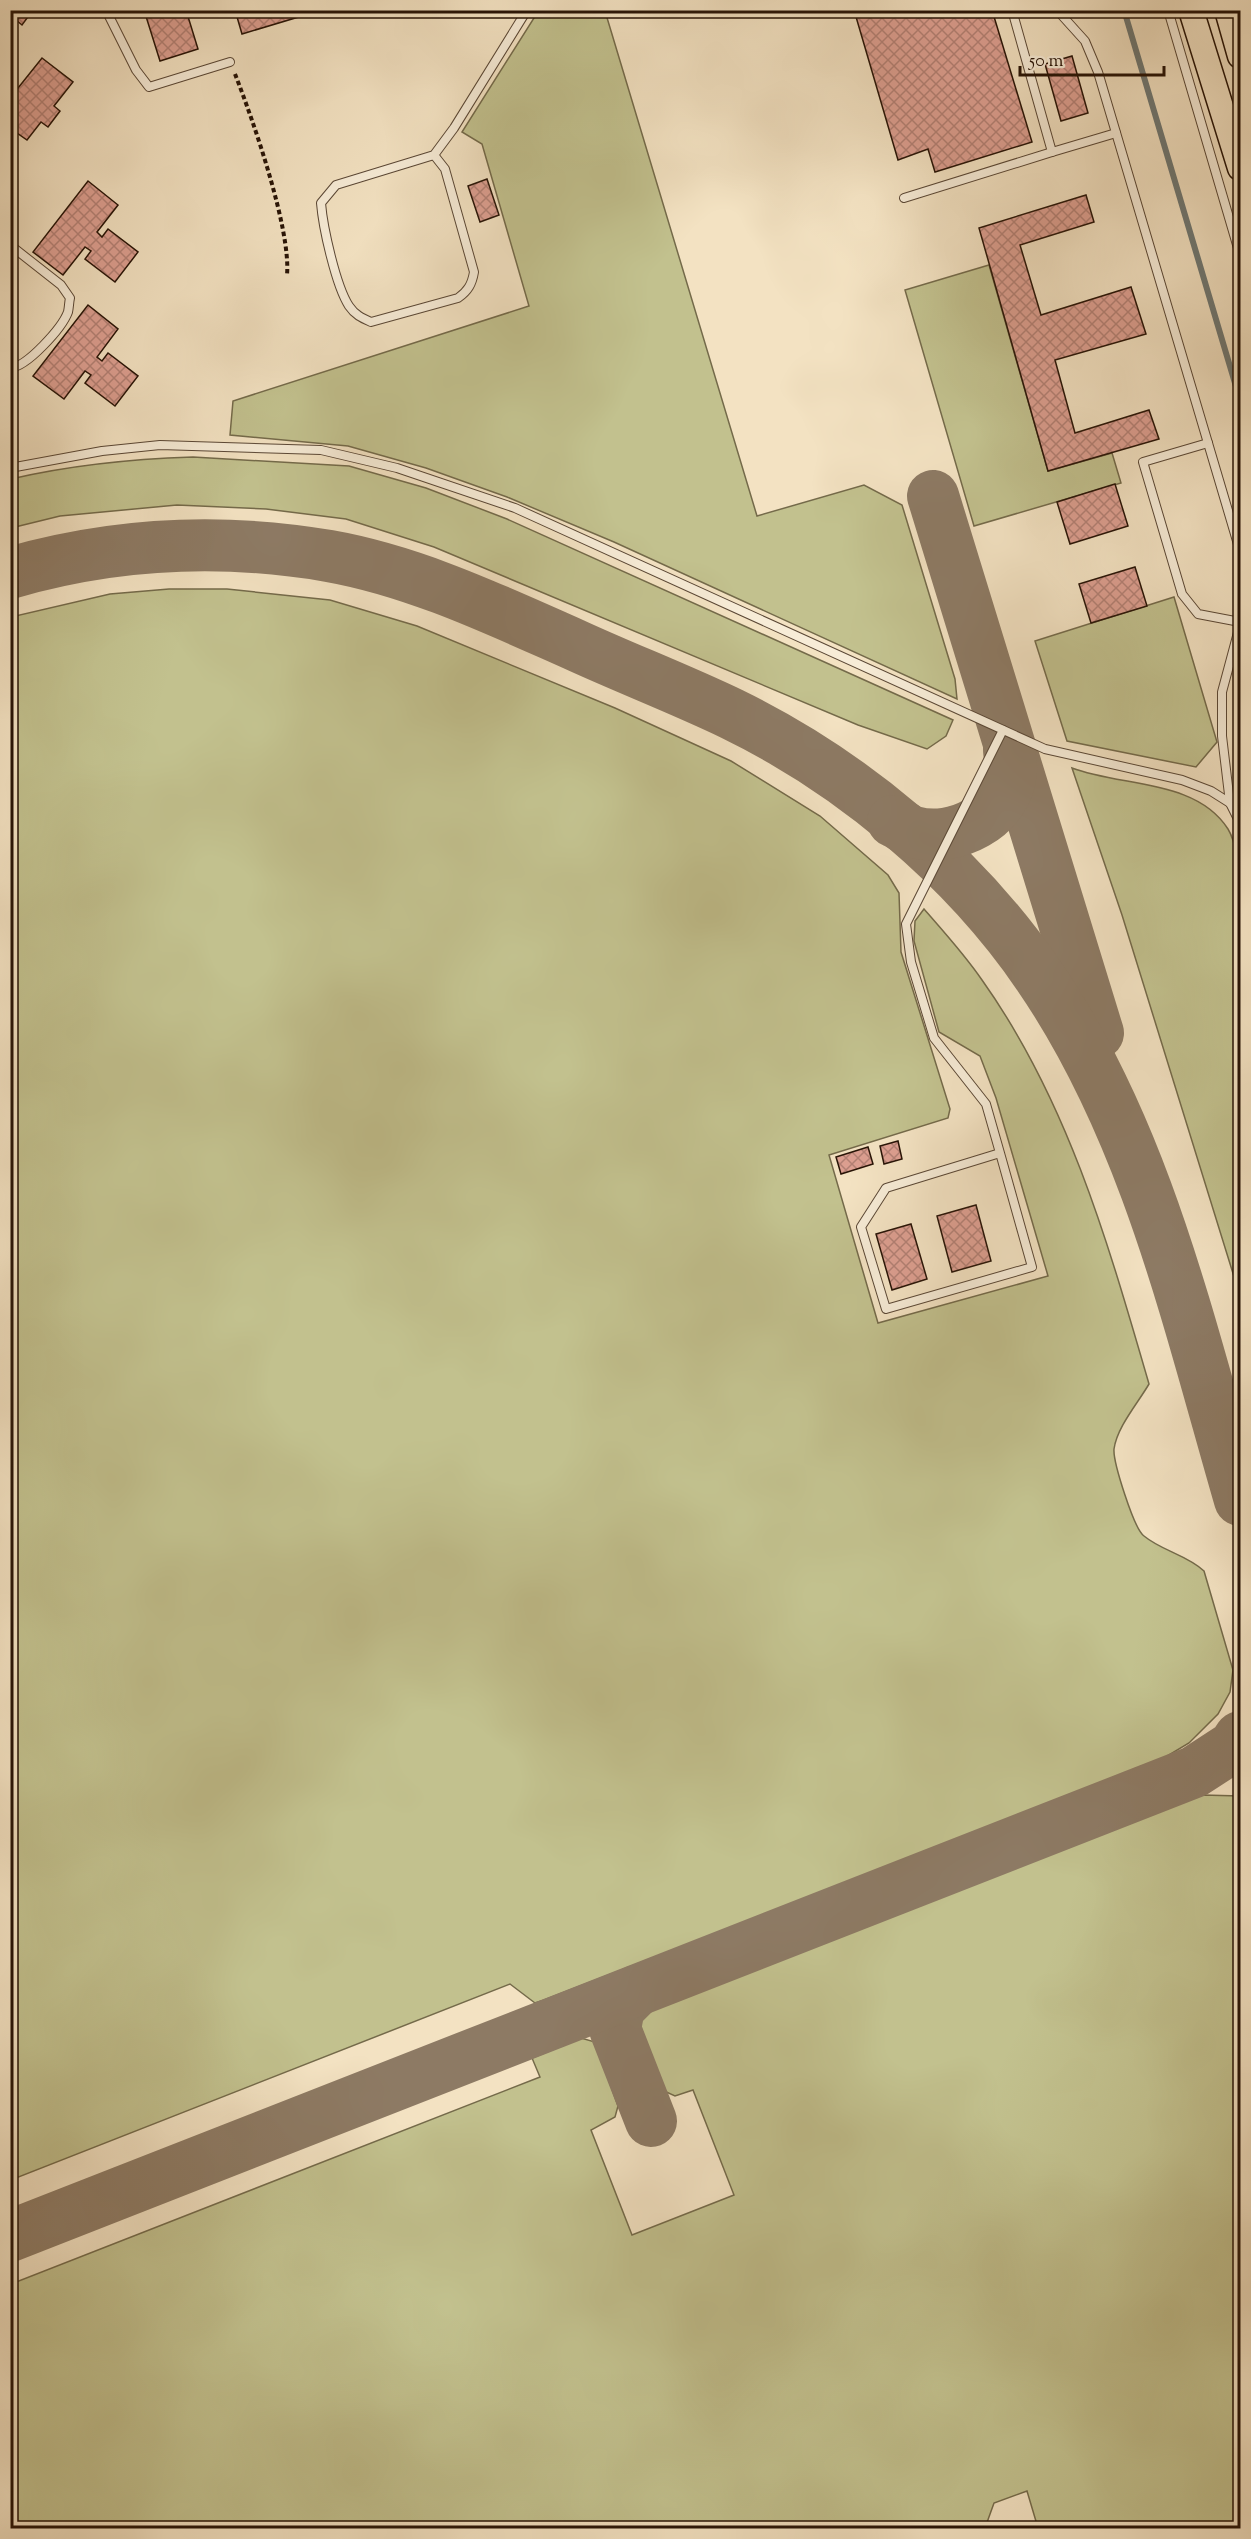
<svg xmlns="http://www.w3.org/2000/svg" width="1251" height="2539" font-family="'Sorts Mill Goudy',serif">
<style>
.grass{fill:#c2c18e;stroke:#746a4a;stroke-width:1.5}
.lines{fill:none;stroke-linecap:round;stroke-linejoin:round}
.stream{stroke:#6f7874;stroke-width:6}
.taxiway{stroke:#8d7a64;stroke-width:52}
.building{fill:url(#building-cross-hatch);stroke:#271306;stroke-width:1.5}
.service-casing{stroke:#5a4735;stroke-width:10}
.primary-casing{stroke:#271306;stroke-width:27}
.path{stroke:#271306;stroke-width:4;stroke-dasharray:4.5 3;stroke-linecap:butt}
.service{stroke:#f7ecd7;stroke-width:8}
.primary{stroke:#f3e2c2;stroke-width:24}
</style>
<defs>
<pattern id="building-cross-hatch" width="8" height="8" patternUnits="userSpaceOnUse" patternTransform="scale(1.5)"><rect width="8" height="8" fill="#dd9f91"/><path d="M0 0l8 8M0 8l8-8" fill="none" stroke="#b38074"/></pattern>
</defs>
<rect width="100%" height="100%" fill="#f3e2c2"/>
<filter id="stains"><feTurbulence type="fractalNoise" baseFrequency=".00333" numOctaves="4"/><feColorMatrix values="0 0 0 0 .2 0 0 0 0 .09 0 0 0 0 .02 0 0 0 .5 -.17"/></filter>
<radialGradient id="worn" r=".72"><stop offset=".6" stop-color="#630" stop-opacity="0"/><stop offset="1" stop-color="#630" stop-opacity=".3"/></radialGradient>
<g class="grass">
<path d="M539,10L605,11L757,516L864,485L902,505L955,679L957,699L614,542L507,497L426,468L348,446L230,435L233,401L529,306L482,144L462,132Z"/>
<path d="M989,265L1048,471L1112,453L1121,483L974,526L905,290Z"/>
<path d="M193,457L349,466L426,488L507,519L953,720L946,736L927,749L858,725L434,547L346,519L266,509L177,505L60,516L11,528V479C71,465 131,459 193,457Z"/>
<path d="M169,589H227L330,600L417,626L615,708L731,761L820,816L888,875L899,893L901,952L950,1109L948,1118L829,1155L878,1323L1048,1276L996,1098L980,1056L939,1032L914,941L915,921L924,909C944,932 965,955 982,980C1068,1101 1108,1243 1149,1384C1138,1403 1117,1427 1114,1449C1113,1462 1134,1529 1144,1536C1162,1551 1187,1555 1204,1571L1233,1670L1230,1692L1218,1714L1189,1743L1154,1764L544,2000L535,2003L510,1984L11,2180V617L110,594Z"/>
<path d="M1174,597L1217,742L1196,767L1067,741L1035,641Z"/>
<path d="M1072,768C1122,787 1196,779 1228,829C1235,840 1237,856 1240,868V1296L1122,915Z"/>
<path d="M1202,1795L1240,1796V2528H1038L1027,2491L994,2503L985,2528H11V2284L540,2077L532,2058L581,2038L595,2042L618,2106L615,2117L591,2130L632,2235L734,2195L693,2090L675,2096L664,2091L640,2025L643,2011L1174,1803Z"/>
</g>
<g class="lines">
<path class="stream" d="M1124,10L1240,400"/>
<g class="taxiway">
<path d="M933,496L1098,1033"/>
<path d="M10,573C114,543 223,538 329,556C414,571 494,609 573,644C625,668 680,689 732,714C851,772 964,866 1039,976C1146,1132 1188,1321 1240,1500"/>
<path d="M893,821C900,824 907,830 914,832C954,843 1007,817 1011,772C1012,765 1009,756 1009,749"/>
<path d="M636,1991L619,2008L615,2029L651,2121"/>
<path d="M10,2236L1194,1772L1234,1746L1240,1737"/>
</g>
</g>
<g class="building">
<path d="M10,10H33L22,25L16,20L10,27Z"/>
<path d="M144,10H186L198,49L160,61Z"/>
<path d="M235,10H322L242,34Z"/>
<path d="M854,10H992L1032,142L935,172L928,149L898,160Z"/>
<path d="M1072,56L1088,113L1061,121L1045,64Z"/>
<path d="M42,58L73,82L54,106L60,111L48,127L41,122L27,140L10,128V98Z"/>
<path d="M487,179L499,215L480,222L468,186Z"/>
<path d="M88,181L118,205L97,232L102,237L108,229L138,252L115,282L85,259L91,251L85,247L63,275L33,252Z"/>
<path d="M1086,195L1094,222L1020,245L1041,315L1131,287L1146,334L1055,360L1075,433L1149,410L1159,439L1048,471L979,228Z"/>
<path d="M88,305L118,329L97,357L102,361L108,353L138,376L115,406L85,383L91,375L85,371L64,399L33,376Z"/>
<path d="M1115,484L1128,526L1070,544L1057,502Z"/>
<path d="M1135,567L1147,606L1091,623L1079,584Z"/>
<path d="M898,1141L902,1159L884,1164L880,1146Z"/>
<path d="M868,1147L873,1164L841,1174L836,1157Z"/>
<path d="M976,1205L991,1261L952,1272L937,1216Z"/>
<path d="M911,1224L927,1279L892,1290L876,1234Z"/>
</g>
<g class="lines">
<g class="service-casing">
<g id="service">
<path d="M106,10L136,70L149,87L230,62"/>
<path d="M1012,10L1052,152L1116,133"/>
<path d="M1057,10L1085,41L1098,72L1240,551"/>
<path d="M1168,10L1240,255"/>
<path d="M434,155L445,169L474,272C472,284 468,291 458,298L371,322C362,318 355,315 349,306C336,286 323,228 321,203L336,185L434,155L454,128L527,10"/>
<path d="M904,198L1052,152"/>
<path d="M10,245L61,285L70,298C69,302 69,308 68,312C62,328 27,367 10,368"/>
<path d="M1208,443L1143,462L1182,594L1198,614L1240,622"/>
<path d="M10,468L102,451L160,445L321,450L397,468L515,508L1045,749L1182,780L1211,791L1230,803L1240,823"/>
<path d="M1230,803L1222,736V692L1240,625"/>
<path d="M1000,1153L1032,1267L886,1309L861,1227L886,1188L1000,1153L986,1104L934,1038L911,962L906,924L1003,730"/>
</g>
</g>
<g class="primary-casing">
<g id="primary">
<path d="M1191,10L1240,168"/>
<path d="M1227,10L1240,56"/>
</g>
</g>
<path class="path" d="M235,74C253,120 291,229 287,275"/>
<use href="#service" class="service"/>
<use href="#primary" class="primary"/>
</g>
<rect width="1251" height="2539" fill="none" stroke="#f3e2c2" stroke-width="36"/>
<rect x="12" y="12" width="1227" height="2515" fill="none" stroke="#271306" stroke-width="3"/>
<rect x="18" y="18" width="1215" height="2503" fill="none" stroke="#271306" stroke-width="1.5"/>
<path d="M1020 66v9h144v-9" fill="none" stroke="#271306" stroke-width="3"/>
<text x="1029" y="66" font-size="18" fill="#271306" stroke="#f7ecd7" stroke-width="4.5" paint-order="stroke">50 m</text>
<rect width="100%" height="100%" filter="url(#stains)"/>
<rect width="100%" height="100%" fill="url(#worn)"/>
</svg>
